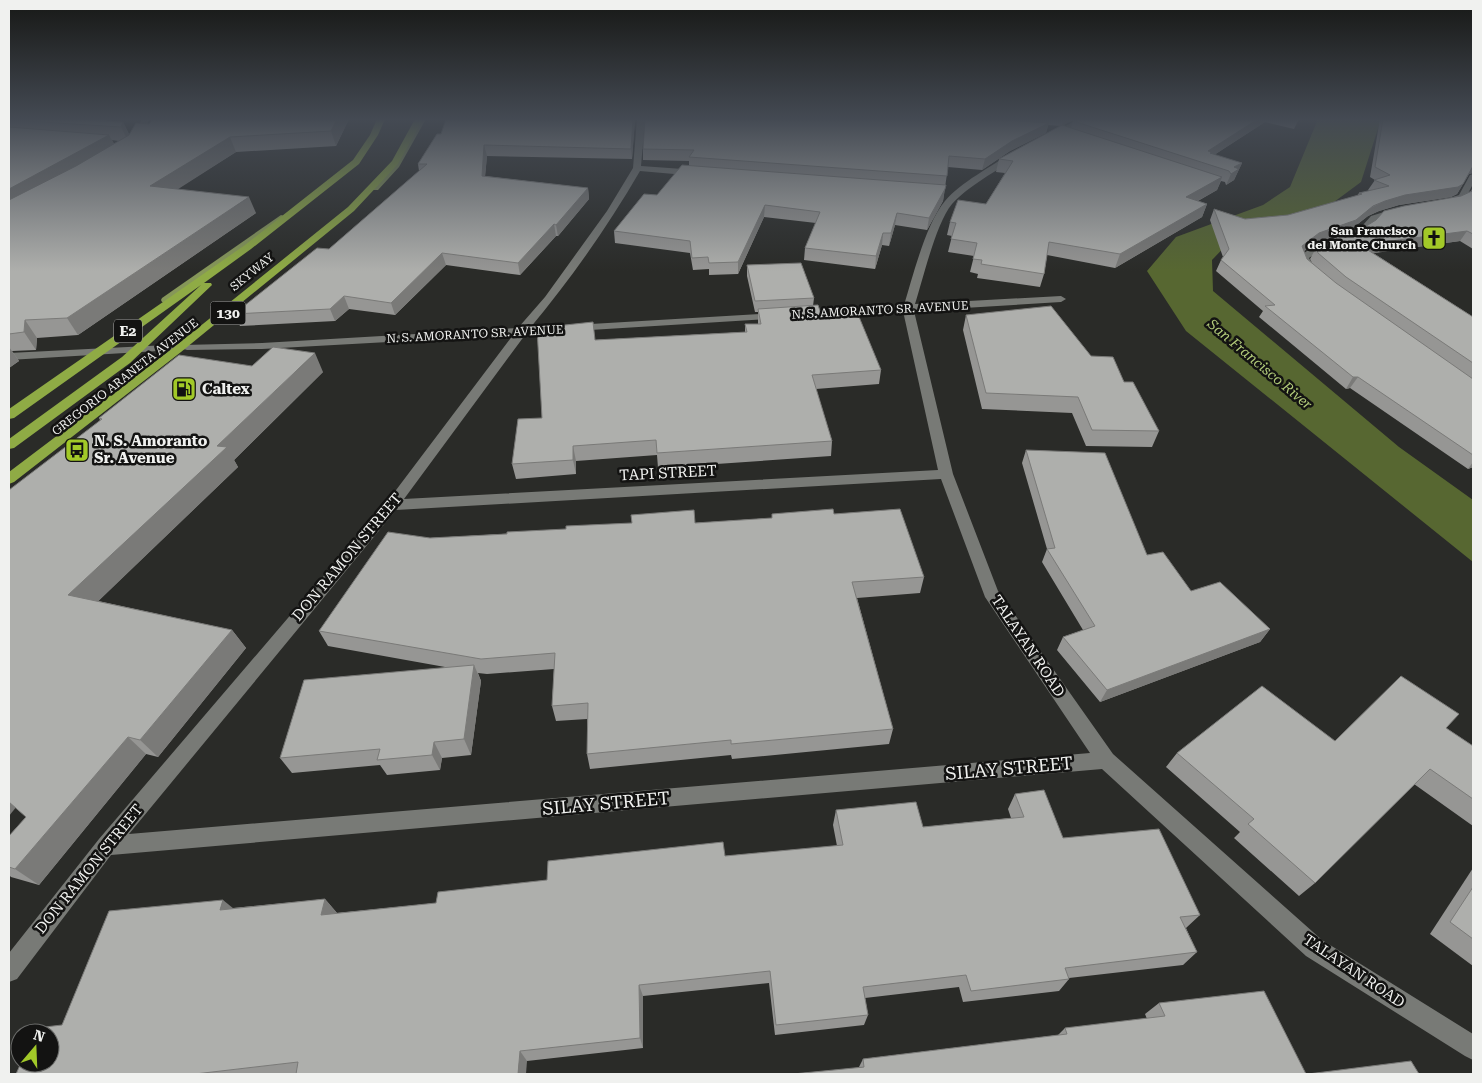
<svg xmlns="http://www.w3.org/2000/svg" width="1482" height="1083" font-family="'Roboto Serif',serif">
<style>
.water{fill:#576731}
.lines{fill:none;stroke-linecap:round;stroke-linejoin:round}
.street{fill:#787a76;fill-rule:evenodd}
.secondary{fill:#787a76;fill-rule:evenodd}
.primary{fill:#869759;fill-rule:evenodd}
.highway{fill:#8fab45;fill-rule:evenodd}
.wall{fill:#969694;fill-rule:evenodd}
.shaded-wall{fill:#7a7a78}
.building{fill:#aeafac;stroke:#7a7a78}
.labels{text-anchor:middle;dominant-baseline:central;stroke-width:5;stroke-linejoin:round;paint-order:stroke}
.far-poi-label{font-size:12px;font-weight:bold;fill:#f0f1ef;stroke:#131312;text-anchor:end}
.far-street-label{font-size:12px;fill:#f0f1ef;stroke:#131312}
.shield{fill:#131312;stroke:#aeaead;stroke-width:1}
.shield-label{font-size:14px;font-weight:bold;fill:#f0f1ef}
.far-water-label{font-size:14px;font-style:italic;fill:#b2cb7a;stroke:#131312}
.poi-label{font-size:15px;font-weight:bold;fill:#f0f1ef;stroke:#131312;text-anchor:start}
.street-label{font-size:15px;fill:#f0f1ef;stroke:#131312}
.near-street-label{font-size:18px;fill:#f0f1ef;stroke:#131312}
</style>
<rect width="100%" height="100%" fill="#2a2b28"/>
<path class="water" d="M1318,119H1381L1361,182L1330,205L1236,235L1212,260L1213,291L1399,447L1473,500V562L1186,331L1147,271L1176,237L1263,205L1290,187Z"/>
<g class="lines">
<g class="street">
<path d="M142,119H150L137,144H131L130,142Z"/>
<path d="M637,119H645L641,166L697,170L701,173L697,176L640,171C608,226 571,279 530,328L534,331L532,333L525,335L404,499L938,470L903,311L801,317L795,314L801,311L904,305C913,276 926,223 945,201C961,182 991,167 1011,153H1017V157C997,171 968,186 952,204C936,223 923,279 915,304L1061,296L1066,299L1061,302L914,311L953,474L998,591L1113,754L1322,940L1473,1034V1060L1465,1056L1306,956L1102,769L111,855L17,979L9,982V953L99,839L387,502L513,335L262,349L187,350L181,347L183,345L262,343L518,328L545,297L607,211L633,168ZM941,479L985,597L1090,753L129,834L396,510Z"/>
<path d="M1079,119H1089L1053,138L1046,136Z"/>
<path d="M1473,174V184L1465,199L1447,205L1444,204V200L1459,195L1470,175Z"/>
<path d="M1397,208L1400,209V213L1377,220L1369,229L1356,237L1319,251L1309,258L1316,270L1315,272H1307L1298,257L1313,247L1350,233L1363,225L1371,216Z"/>
<path d="M778,313L784,316L782,318L574,331L568,328L574,325Z"/>
</g>
<path class="secondary" d="M187,344L193,347L191,349L9,360V353Z"/>
<g class="primary">
<path d="M418,119H426L399,167L378,190H372V186L392,166Z"/>
<path d="M281,215L284,216V220L170,302H162L161,300L162,298Z"/>
</g>
<g class="highway">
<path d="M377,119H385L378,135L359,164L251,249L204,283H211L212,285L130,363L14,448L9,449V439L122,357L201,285L14,418L9,419V409L245,245L353,160L370,135Z"/>
<path d="M415,119H423L398,164L354,211L181,352L14,482L9,484V472L173,348L348,207L392,161Z"/>
</g>
</g>
<g class="wall">
<path d="M9,119L106,121L123,122L129,134L149,124L349,119L336,146L236,152L177,189L256,213L78,335L37,338L36,350L12,351L19,361L9,368ZM112,140L119,141L114,144Z"/>
<path d="M635,119L632,159L487,156L485,176L588,188L589,199L558,236H556L520,275L446,265L395,315L349,309L335,321L240,326L234,314L329,249L419,171L418,164L437,134Z"/>
<path d="M645,119H1075L1063,125L1071,128L1073,121L1076,119H1299L1294,129L1265,122L1214,155L1242,163L1234,180L1226,185L1225,182L1221,181L1217,190L1198,201L1207,204L1202,217L1115,268L1047,255L1044,274L1040,287L977,278L978,274L970,272L974,256L948,252L952,236L947,235L950,222L986,204L1005,173L996,172L999,159L1061,126L1048,125L1046,133L1010,151L982,170L948,167L943,201L927,230L895,225L889,246L882,245L875,269L804,260L805,248L816,223L764,217L738,274L709,275V269L693,270L690,253L615,243L614,231L657,195L689,165V161L643,160V149Z"/>
<path d="M1380,119H1473V173L1469,174L1457,194L1451,197L1399,205L1379,211L1368,216L1350,230L1314,244L1304,251L1307,259L1312,263L1310,259L1316,248L1461,196L1471,191L1473,187V249L1460,241L1373,253L1473,317V467L1468,469L1350,388L1346,389L1259,317L1263,311L1216,271L1221,260L1223,257L1210,220L1214,209L1245,219L1288,215L1357,196L1359,193L1370,191L1368,190L1375,180L1370,177Z"/>
<path d="M747,265L814,298L813,306L821,314L881,370L879,384L816,389L832,441L831,456L658,468L657,455L576,461V474L516,479L512,464L542,418L596,340L745,332V324H758V312H755L747,276Z"/>
<path d="M966,315L1091,356L1124,382L1159,431L1152,447L1086,446L1072,413L982,409L963,330Z"/>
<path d="M252,366L323,372L234,460L238,467L98,601L232,630L246,648L158,757L146,754L39,885L11,877L9,875V836L26,817L100,420L99,418Z"/>
<path d="M1026,450L1147,555L1191,591L1270,629L1260,642L1100,702L1057,650L1063,637L1083,630L1042,562L1047,549L1022,463Z"/>
<path d="M772,514H834L924,577L920,593L857,598L893,729L889,744L732,759L731,755L590,769L587,754V719L556,721L552,706L554,669L487,674L478,673L481,681L471,755L442,758L440,770L387,775L380,765L292,773L280,758L445,667L328,646L319,631L430,538L695,523L772,518Z"/>
<path d="M1446,728L1473,746V826L1414,784L1315,883L1299,896L1234,838L1240,832L1166,767L1177,753L1335,741Z"/>
<path d="M1015,794L1063,838L1200,915L1186,928L1197,952L1183,965L1069,978V979L1059,991L963,1002L959,987L865,998L868,1015L864,1025L775,1035L769,983L643,996V1048L527,1061L293,1074H16L62,1025L233,908L325,899L337,913L436,903L547,880L725,856L837,846L833,825L836,810L923,827L1011,818L1008,809Z"/>
<path d="M1473,868V966L1430,934Z"/>
<path d="M1159,1003L1306,1074L859,1067L863,1059L1058,1035L1065,1028L1147,1019L1145,1014Z"/>
</g>
<g class="shaded-wall">
<path d="M87,119H107L101,126L89,125Z"/>
<path d="M337,119H349L336,146L331,131Z"/>
<path d="M633,119H635L632,159L631,149Z"/>
<path d="M1063,119H1075L1062,126Z"/>
<path d="M1258,119H1266L1265,122L1211,157L1208,163L1206,164L1208,159V151Z"/>
<path d="M123,122L130,136L128,141L121,127Z"/>
<path d="M1049,123L1046,133L1010,151L982,170L985,159L1012,141Z"/>
<path d="M109,135L117,149L9,210V189Z"/>
<path d="M230,137L236,152L158,202L150,186Z"/>
<path d="M484,145L487,156L484,187L482,176Z"/>
<path d="M1242,163L1234,180L1226,185L1231,174L1234,167Z"/>
<path d="M1473,166V173L1468,174Z"/>
<path d="M1222,177L1217,190L1181,210L1186,197Z"/>
<path d="M1463,184L1457,194L1451,197L1399,205L1379,211L1368,216L1350,230L1314,244L1296,257L1302,246L1319,233L1385,201L1405,195Z"/>
<path d="M588,188L589,199L558,236L556,225Z"/>
<path d="M945,189L943,201L927,230L929,218Z"/>
<path d="M249,197L256,213L78,335L67,318Z"/>
<path d="M1207,204L1202,217L1115,268L1120,254Z"/>
<path d="M765,205L764,217L738,274V262Z"/>
<path d="M897,213L895,225L889,246L891,233Z"/>
<path d="M554,224L556,236L520,275L518,263Z"/>
<path d="M1467,231L1460,241L1354,256L1360,245Z"/>
<path d="M883,233L882,245L875,269L876,256Z"/>
<path d="M442,253L446,265L395,315L391,303Z"/>
<path d="M344,296L349,309L335,321L330,309Z"/>
<path d="M25,320L37,338L36,350L24,332Z"/>
<path d="M9,347L19,361L9,368Z"/>
<path d="M315,353L323,372L234,460L238,467L85,614L68,595L217,446Z"/>
<path d="M1353,377H1358L1350,388L1346,389Z"/>
<path d="M573,446L576,461V474L573,460Z"/>
<path d="M1473,462V467L1468,469Z"/>
<path d="M1270,629L1260,642L1100,702L1107,690Z"/>
<path d="M232,630L246,648L158,757L140,740Z"/>
<path d="M474,665L481,681L471,755L464,739Z"/>
<path d="M128,737L146,754L39,885L15,869Z"/>
<path d="M434,742L442,758L440,770L432,755Z"/>
<path d="M9,800L17,806L9,816Z"/>
<path d="M325,899L337,913L334,928L321,915Z"/>
<path d="M223,900L239,913L220,910Z"/>
<path d="M639,985L643,996V1048L640,1038Z"/>
<path d="M520,1051L527,1061L526,1074H518Z"/>
</g>
<g class="building">
<path d="M9,119H87V120L123,122L121,127L9,120Z"/>
<path d="M153,119H337L331,131L230,137L150,186L249,197L67,318L25,320L24,332L9,334V200L76,166L129,135L136,123L149,124Z"/>
<path d="M446,119H633L631,149L484,145L482,176L588,188L556,225L554,224L518,263L442,253L391,303L344,296L330,309L234,314L317,248L329,249L427,164H418L437,134H441Z"/>
<path d="M645,119H996L1049,123L1012,141L985,159L949,156L947,176L689,157L694,150L643,149Z"/>
<path d="M1076,119H1258L1208,151L1213,152L1210,153L1242,163L1234,167L1239,169L1231,174L1229,171L1073,121Z"/>
<path d="M1383,119H1473V166L1463,184L1458,187L1405,195L1385,201L1373,206L1356,220L1319,233L1302,246L1307,259L1336,283L1473,379V455L1358,377H1353L1265,306L1275,305L1221,260L1229,249L1214,209L1245,219L1288,215L1362,194L1359,193L1389,186L1374,180L1390,175L1375,167Z"/>
<path d="M1062,125L1222,177L1186,197L1207,204L1120,254L1049,242L1044,274L981,264L982,260L973,259L977,243L951,239L956,223L950,222L958,200L986,204L1013,161L999,159Z"/>
<path d="M9,127L109,135L9,189Z"/>
<path d="M682,165L946,185L945,189L929,218L897,213L891,233H883L876,256L805,248L820,212L765,205L738,262L709,263L708,257L692,258L690,241L614,231L644,194L657,195Z"/>
<path d="M1473,189V234L1467,231L1360,245L1473,317V363L1346,277L1318,253L1316,248L1326,242L1363,228L1376,220L1384,211L1404,206L1461,196L1472,191Z"/>
<path d="M801,263L814,298L755,301L747,265Z"/>
<path d="M818,305L821,314L857,312L881,370L812,375L832,441L657,453L656,440L573,446V460L512,464L518,419L542,418L537,328L593,322L595,340L747,332L745,324H761L758,309Z"/>
<path d="M1051,306L1091,356L1113,357L1124,382H1133L1159,431L1092,430L1078,397L986,393L966,315Z"/>
<path d="M273,347L315,353L217,446L227,447L68,595L232,630L140,740L128,737L15,869L9,867V836L26,817L9,802V490L102,419L99,418L179,355L252,366Z"/>
<path d="M1026,450L1105,453L1147,555L1163,552L1191,591L1220,582L1270,629L1107,690L1063,637L1095,626L1047,549L1055,548Z"/>
<path d="M833,509L834,514L900,509L924,577L852,582L893,729L731,744V740L587,754L588,703L552,706L555,653L481,659L319,631L388,532L430,538L507,534V532L566,529V526L632,523L631,515L694,510L695,523L772,518V514Z"/>
<path d="M474,665L464,739L434,742L432,755L377,760L380,749L280,758L304,680Z"/>
<path d="M1401,676L1459,714L1446,728L1473,746V799L1430,769L1315,883L1248,824L1254,819L1177,753L1262,686L1335,741Z"/>
<path d="M1044,790L1063,838L1159,829L1200,915L1180,917L1197,952L1065,968L1069,979L971,991L966,975L863,987L868,1015L776,1025L770,971L639,985L640,1038L520,1051L518,1074H296L298,1062L195,1074H16L21,1063H50V1033H34L36,1028L62,1025L109,911L223,900L220,910L325,899L321,915L436,903L438,892L547,880L548,861L723,842L725,856L843,845L836,810L916,802L923,827L1024,817L1015,794Z"/>
<path d="M1473,887V939L1450,922Z"/>
<path d="M1264,991L1306,1074H793L864,1067L863,1059L1067,1034L1065,1028L1165,1016L1159,1003Z"/>
<path d="M1411,1061L1419,1074H1308Z"/>
</g>
<linearGradient id="sky" x2="0" y2="1"><stop stop-color="#171816"/><stop offset="0.44" stop-color="#444a53"/><stop offset="1" stop-color="#444a53" stop-opacity="0"/></linearGradient>
<rect width="1482" height="271" fill="url(#sky)"/>
<defs>
<g id="church-square" transform="scale(1.25)"><rect x="-9" y="-9" width="18" height="18" rx="4" fill="#a2c928" stroke="#131312"/><path d="M-1.2-6h2.4v3.5h3.3v2.4h-3.3V6h-2.4V-.1h-3.3v-2.4h3.3Z" fill="#111"/></g>
<g id="fuel-square" transform="scale(1.25)"><rect x="-9" y="-9" width="18" height="18" rx="4" fill="#a2c928" stroke="#131312"/><path d="M-5.5-6h7V0h2V4h1.3V-2.5L3-4.5l.8-.8L6-3V5H2.5V1h-1V6h-7ZM-4.2-4.7v3.2H.2V-4.7Z" fill="#111"/></g>
<g id="bus-square" transform="scale(1.25)"><rect x="-9" y="-9" width="18" height="18" rx="4" fill="#a2c928" stroke="#131312"/><path d="M-5-6H5V4H4V6H2V4H-2V6H-4V4H-5ZM-3.5-4V0h7V-4ZM-3.5 1.2v1.5H-2V1.2ZM2 1.2v1.5H3.5V1.2Z" fill="#111"/></g>
</defs>
<g fill-rule="evenodd">
<use href="#church-square" x="1434" y="238"/>
<use href="#fuel-square" x="184" y="389"/>
<use href="#bus-square" x="77" y="450"/>
</g>
<g class="labels">
<g class="far-poi-label">
<text x="1416" y="231">San Francisco<tspan x="1416" dy="14">del Monte Church</tspan></text>
</g>
<g class="far-street-label">
<text transform="translate(252 272) rotate(-39)">SKYWAY</text>
<text transform="translate(880 310) rotate(-3)">N. S. AMORANTO SR. AVENUE</text>
<text transform="translate(475 334) rotate(-3)">N. S. AMORANTO SR. AVENUE</text>
<text transform="translate(125 377) rotate(-38)">GREGORIO ARANETA AVENUE</text>
</g>
<g class="shield">
<rect x="210.5" y="301.5" width="35" height="23" rx="4"/>
<rect x="114" y="319.5" width="28" height="23" rx="4"/>
</g>
<g class="shield-label">
<text x="228" y="313">130</text>
<text x="128" y="331">E2</text>
</g>
<g class="far-water-label">
<text transform="translate(1260 364) rotate(40)">San Francisco River</text>
</g>
<g class="poi-label">
<text x="202" y="389">Caltex</text>
<text x="94" y="441">N. S. Amoranto<tspan x="94" dy="17">Sr. Avenue</tspan></text>
</g>
<g class="street-label">
<text transform="translate(668 473) rotate(-3)">TAPI STREET</text>
<text transform="translate(347 557) rotate(-50)">DON RAMON STREET</text>
<text transform="translate(1028 646) rotate(56)">TALAYAN ROAD</text>
<text transform="translate(89 869) rotate(-51)">DON RAMON STREET</text>
<text transform="translate(1354 971) rotate(34)">TALAYAN ROAD</text>
</g>
<g class="near-street-label">
<text transform="translate(1009 768) rotate(-5)">SILAY STREET</text>
<text transform="translate(606 803) rotate(-5)">SILAY STREET</text>
</g>
</g>
<rect width="1482" height="1083" fill="none" stroke="#f0f1ef" stroke-width="20"/>
<g transform="translate(35 1048) rotate(19)"><circle r="24" fill="#131312" stroke="#6b6c6a"/>
<path d="M0-4L9 19L0 12L-9 19Z" fill="#a2c928"/>
<text y="-8" font-size="14" font-weight="bold" text-anchor="middle" fill="#f0f1ef">N</text>
</g>
</svg>
